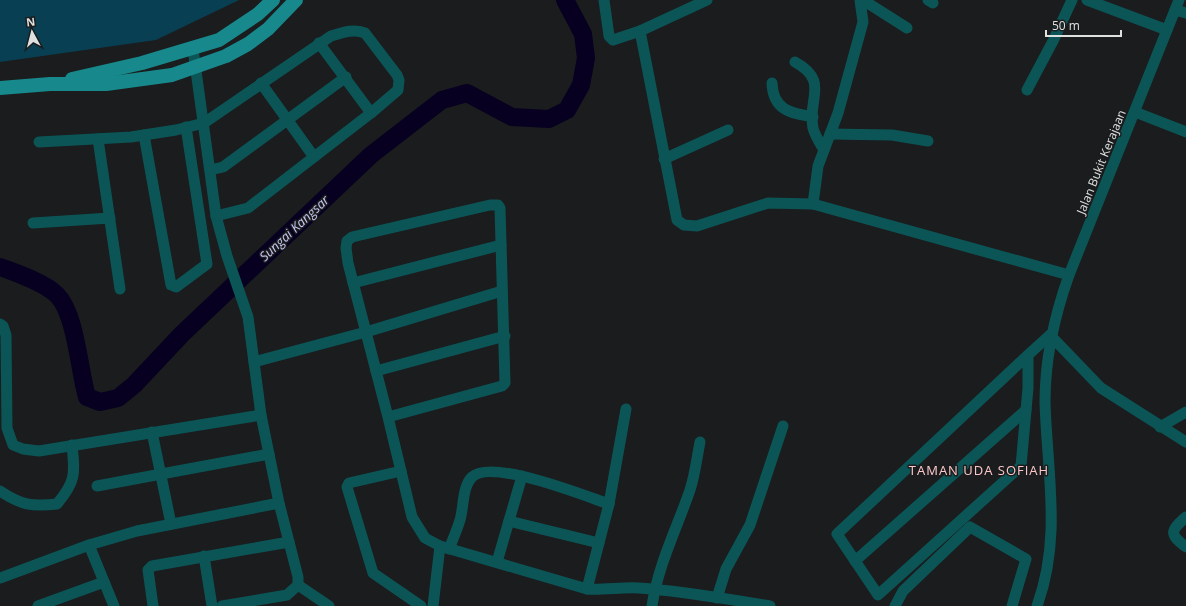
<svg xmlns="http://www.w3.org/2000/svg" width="1186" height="606" font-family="'Open Sans',sans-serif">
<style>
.green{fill:#093f52}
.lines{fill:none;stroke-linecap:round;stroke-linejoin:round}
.river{stroke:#070021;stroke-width:18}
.minor{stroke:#0c5557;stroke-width:11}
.major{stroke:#17898c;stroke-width:14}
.labels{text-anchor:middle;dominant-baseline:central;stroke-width:3;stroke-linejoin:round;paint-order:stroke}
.street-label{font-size:12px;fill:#dfe1e1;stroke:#1a1c1d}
.water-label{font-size:13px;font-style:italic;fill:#c8c6f2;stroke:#1a1c1d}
.neighbourhood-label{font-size:13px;letter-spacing:1px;fill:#fdc8ca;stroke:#1a1c1d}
</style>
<rect width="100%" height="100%" fill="#1a1c1d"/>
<path class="green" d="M0,0H239L156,40L0,62Z"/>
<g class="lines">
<path class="river" d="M0,267C17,273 45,283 57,295C76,314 79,370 87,397L100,402L118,398L134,385L182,334L371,155L442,100L467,93L512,117L549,119L567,110L581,85L586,58L583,34L565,0"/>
<g class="minor">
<path d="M604,0L609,36L613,40L640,31L707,0"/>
<path d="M863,0L907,28"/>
<path d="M928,0L933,3"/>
<path d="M1087,0L1167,30"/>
<path d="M1175,10L1186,13"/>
<path d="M640,31L677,220L684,225L697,226L768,203L813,204L1069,275"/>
<path d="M319,43L371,113"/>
<path d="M193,49L216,216L227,256L248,317L261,415L279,503L298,577V585L287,595L222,606"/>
<path d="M795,62C830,81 807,99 813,128C815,136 820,143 824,150"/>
<path d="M261,83L314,157"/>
<path d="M772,83C773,110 790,113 813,117"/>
<path d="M1027,90L1053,41L1072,0"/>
<path d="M1135,112L1186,132"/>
<path d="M830,134L892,135L928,141"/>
<path d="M144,135L171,285L176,287L207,264L186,127"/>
<path d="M98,139L120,289"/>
<path d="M39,142L131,137L176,130L204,123L331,36C341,33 355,28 365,33L397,75L399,80L398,90L371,113L248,208L216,216"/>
<path d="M664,159L728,130"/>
<path d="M210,170L223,167L346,77"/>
<path d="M813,204L818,166L838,113L863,22L860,0"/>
<path d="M33,223L110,218"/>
<path d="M353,283L501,245"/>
<path d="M0,324L3,326L6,335L7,428L13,445L23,449L39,451L261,415"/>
<path d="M1050,335L1101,388L1186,442"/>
<path d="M1028,355V388L1021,466L878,595L837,534L1028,355L1050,335"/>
<path d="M254,362L366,332L502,291"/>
<path d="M376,371L505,336"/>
<path d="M388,417L502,386L505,383L500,208L498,205H490L352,237L347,241L346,248L348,263L388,417L412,517L425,538L440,546L587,589C605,590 622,587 639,588C683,591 727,599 770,606"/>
<path d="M1160,427L1186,412"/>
<path d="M152,432L171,524"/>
<path d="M401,471L349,483L347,487L373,573L421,606"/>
<path d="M97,486L269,454"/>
<path d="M0,491C21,505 32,507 57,504C76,481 75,474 72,445"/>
<path d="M1186,517C1170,531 1169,534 1186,547"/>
<path d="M509,521L599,543"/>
<path d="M89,545L114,606"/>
<path d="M449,549C453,539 457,530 460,520C464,507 462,487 472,477C491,458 585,496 609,504"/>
<path d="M204,556L212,606"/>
<path d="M855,561L1026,410"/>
<path d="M497,562L522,476"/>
<path d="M0,578L89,545L137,531L279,503"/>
<path d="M298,585L329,606"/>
<path d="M587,589L609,504L626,409"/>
<path d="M717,598L726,569L750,525L783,426"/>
<path d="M38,606L104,582"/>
<path d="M153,606L148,570L152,566L289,542"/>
<path d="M433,606L440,546"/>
<path d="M652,606C658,565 677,528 690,490C695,475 697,457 700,442"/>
<path d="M895,606L903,591L970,527L1026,559L1012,606"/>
<path d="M1037,606C1062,537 1047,473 1045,402C1045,357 1054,317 1069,275L1179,0"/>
</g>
<g class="major">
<path d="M72,79L142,63L219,40L258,14L273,0"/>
<path d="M0,88L50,84H106L172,75L226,56L248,44L268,29L296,0"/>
</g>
</g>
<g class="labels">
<g class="street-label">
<text transform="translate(1101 162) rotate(-68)">Jalan Bukit Kerajaan</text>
</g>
<g class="water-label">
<text transform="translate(294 228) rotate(-43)">Sungai Kangsar</text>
</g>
<g class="neighbourhood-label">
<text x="979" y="470">TAMAN UDA SOFIAH</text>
</g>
</g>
<g transform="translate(32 32) rotate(353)" stroke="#1a1c1d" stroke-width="3" paint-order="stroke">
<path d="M0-3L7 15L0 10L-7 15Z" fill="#dfe1e1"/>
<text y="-6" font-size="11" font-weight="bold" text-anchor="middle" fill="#dfe1e1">N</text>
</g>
<path d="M1046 30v6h75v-6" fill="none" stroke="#dfe1e1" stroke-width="2"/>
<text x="1052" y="30" font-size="12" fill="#dfe1e1" stroke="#1a1c1d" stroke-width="3" paint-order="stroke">50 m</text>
</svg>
